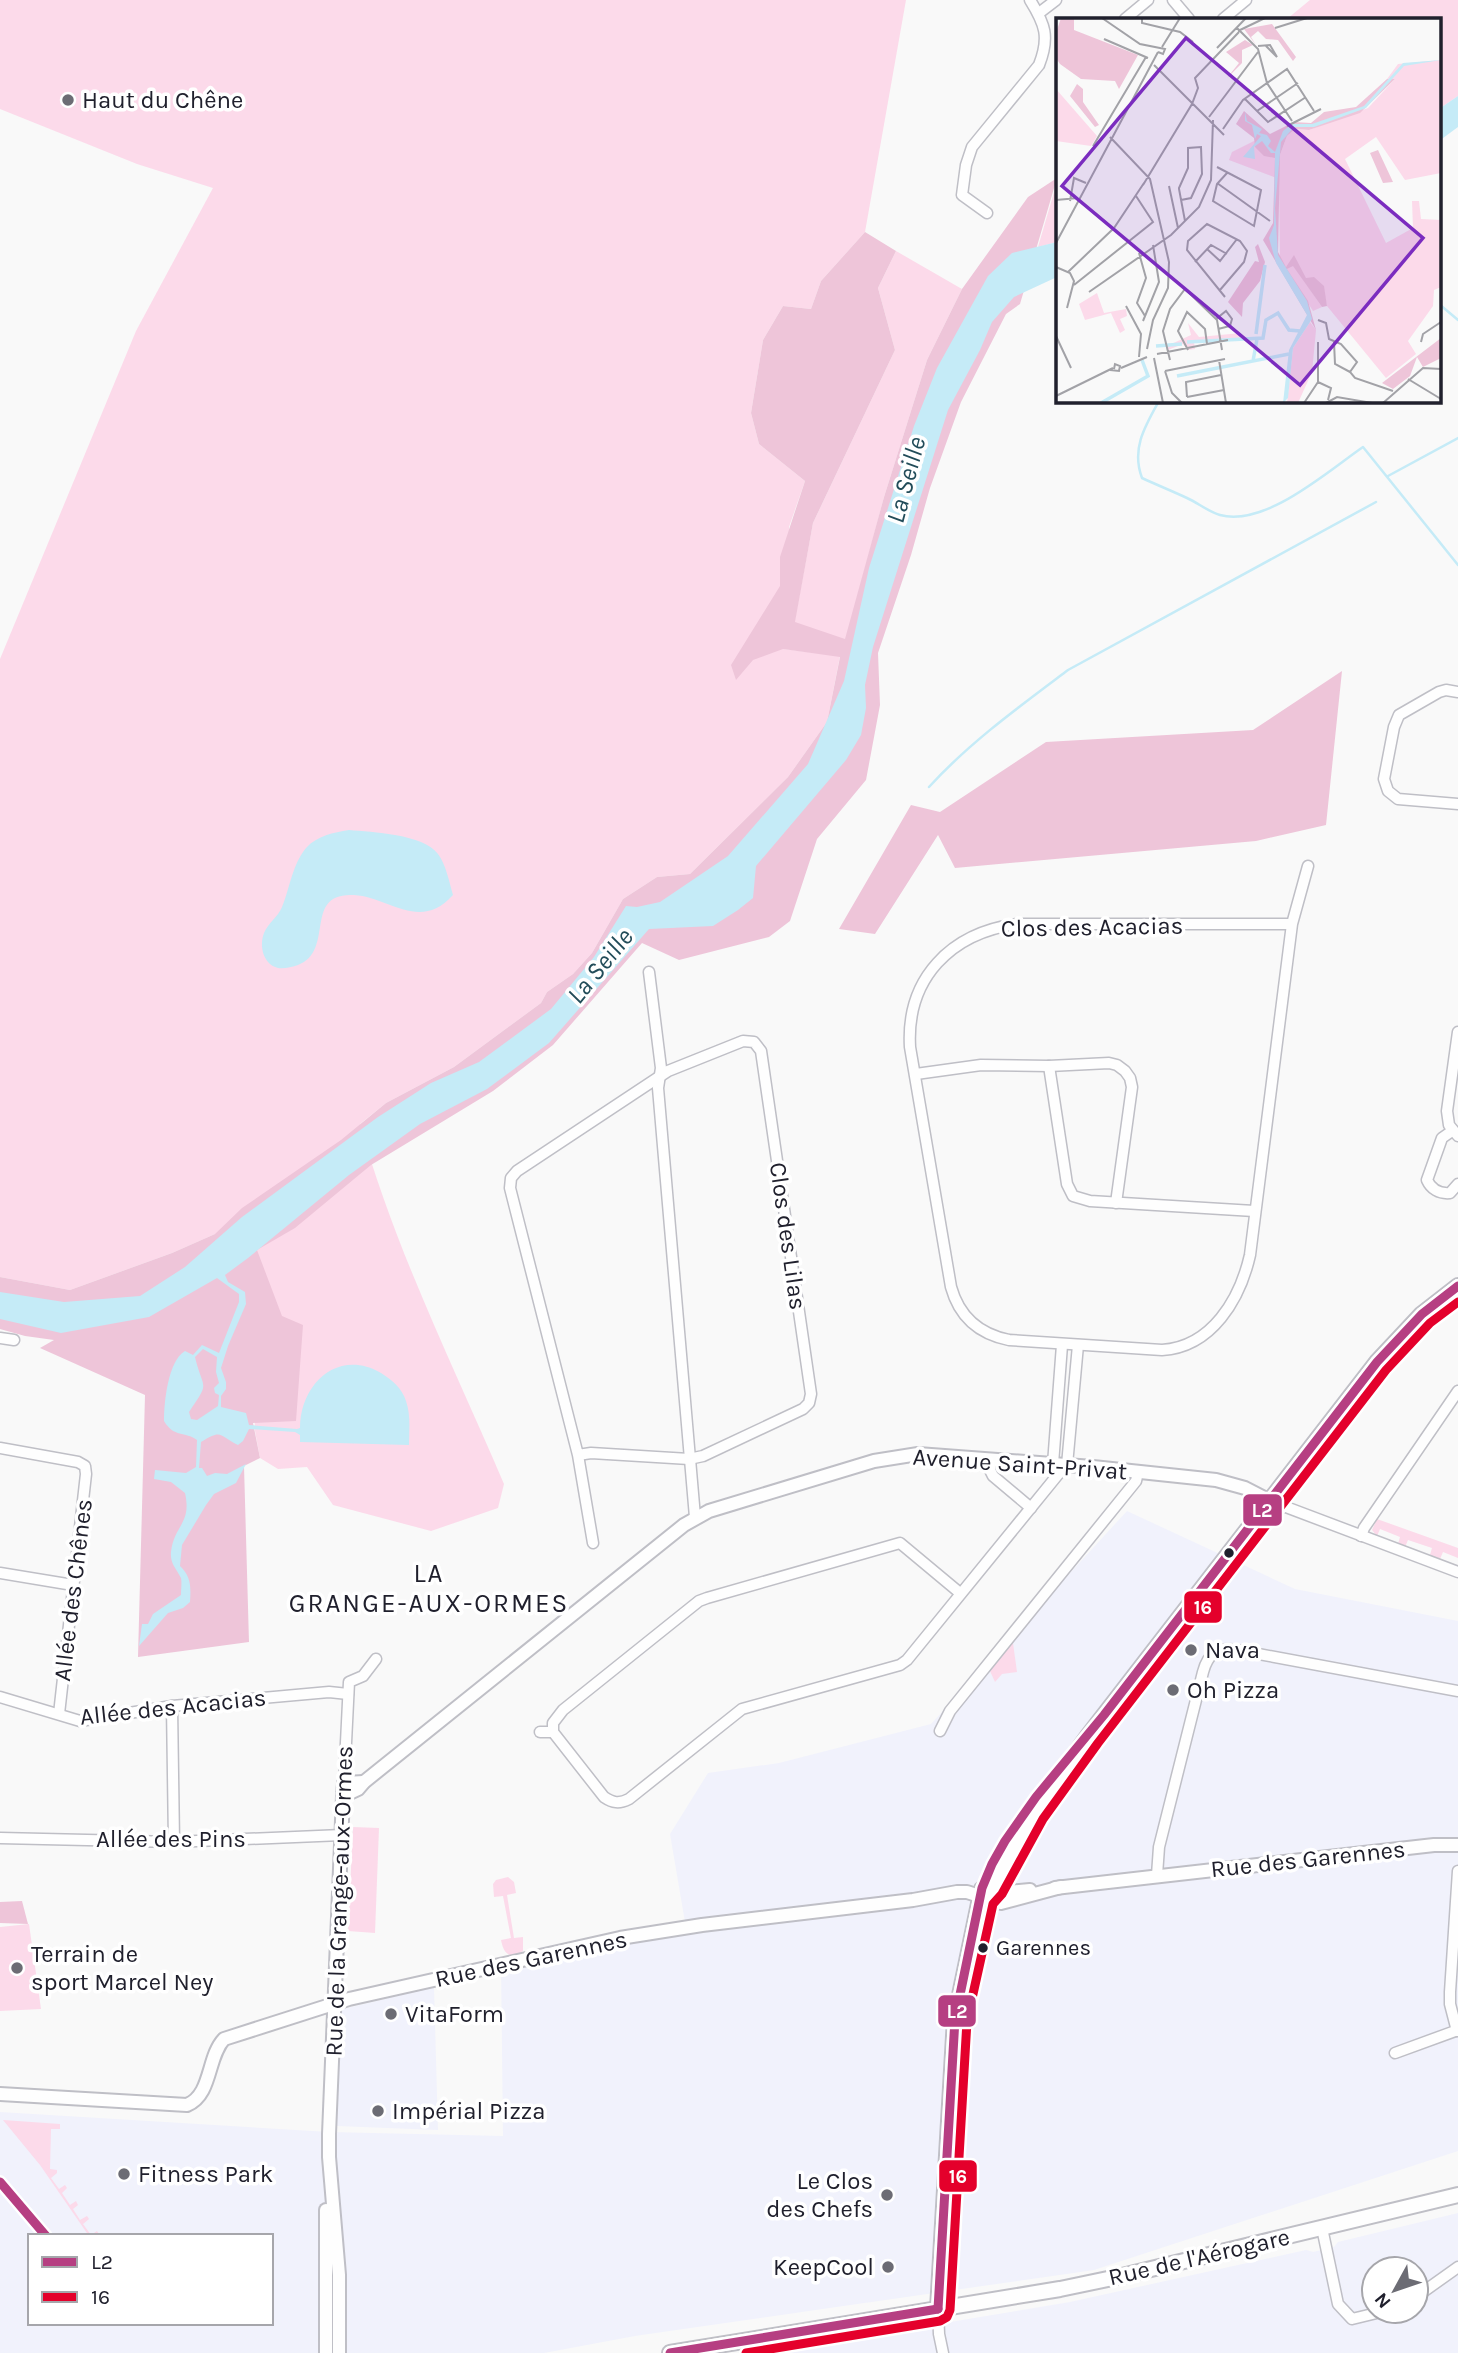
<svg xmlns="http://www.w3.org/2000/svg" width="1458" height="2353" font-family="Karla,sans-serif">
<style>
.built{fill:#f1f2fc;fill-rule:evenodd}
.green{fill:#fcdaea}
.forest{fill:#eec5d9}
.water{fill:#c5ebf7;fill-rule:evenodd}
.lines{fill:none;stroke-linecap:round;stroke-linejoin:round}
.stream{stroke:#c5ebf7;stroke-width:2.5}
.minor-casing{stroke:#bfbfc6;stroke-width:13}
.tertiary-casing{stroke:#bfbfc6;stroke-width:16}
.secondary-casing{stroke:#bfbfc6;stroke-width:18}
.minor{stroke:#fefefe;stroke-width:10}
.tertiary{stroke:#fefefe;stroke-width:12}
.secondary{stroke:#fefefe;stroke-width:14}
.bus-1-casing{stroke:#fff;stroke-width:14}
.bus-2-casing{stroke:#fff;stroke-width:14}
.bus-3-casing{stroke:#fff;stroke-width:14}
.bus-1{stroke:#b63f82;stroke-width:9}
.bus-2{stroke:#e4002b;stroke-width:9}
.bus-3{stroke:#b63f82;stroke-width:9}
.poi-dot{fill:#6c6c74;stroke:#fff;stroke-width:2.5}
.bus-dot{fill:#20202d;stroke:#fff;stroke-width:2.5}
.labels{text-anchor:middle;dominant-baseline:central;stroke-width:7;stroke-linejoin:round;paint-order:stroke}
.bus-label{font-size:22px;fill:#20202d;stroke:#fff;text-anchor:start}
.poi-label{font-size:24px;fill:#20202d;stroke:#fff;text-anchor:start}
.street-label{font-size:24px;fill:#20202d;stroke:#fff}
.water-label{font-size:26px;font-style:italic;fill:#224c59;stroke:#fff}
.neighbourhood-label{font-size:26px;letter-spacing:2px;fill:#20202d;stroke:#fff}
.inset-river{fill:none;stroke:#c5ebf7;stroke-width:3.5}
.inset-road{fill:none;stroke:#a2a2a7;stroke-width:2}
.view{fill:#7b2cbf;fill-opacity:0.15;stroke:#7b2cbf;stroke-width:3.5}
.inset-edge{fill:none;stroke:#20202d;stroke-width:3.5}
.line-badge{stroke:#fff;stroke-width:2.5}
.badge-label{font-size:19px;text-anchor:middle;font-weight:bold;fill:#fff}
</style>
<rect width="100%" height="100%" fill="#f9f9f9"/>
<g class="built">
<path d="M1127,1511L1295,1589L1458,1621V2151L1094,2270L635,2336L544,2353H0V2112L329,2132L503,2136L501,1964L686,1928L670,1834L708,1773L779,1763L931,1724ZM30,2236H271V2323H30Z"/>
<path d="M434,1987L438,2130L337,2126L339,2010Z"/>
<path d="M1458,2213V2353H763L1070,2302L1306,2250L1313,2252L1334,2247L1338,2242ZM1374,2269H1416V2311H1374Z"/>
</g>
<g class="green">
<path d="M0,0H906L865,232L821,281L811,309L783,306L763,340L751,413L759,444L805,481L789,527L795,619L813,523L895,350L878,288L896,251L962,289L927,360L884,497L846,639L784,649L840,656L827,722L788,777L690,874L657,877L623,899L592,953L573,974L547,992L541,1003L454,1067L386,1103L360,1124C394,1247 454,1367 504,1484L498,1508L431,1531L333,1505L307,1467L278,1469L260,1458L255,1431L254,1402L215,1234L172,1253L70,1290L0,1277V659L136,331L213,188L137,164L0,109Z"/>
<path d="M1310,0H1458V96L1439,109V19H1287Z"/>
<path d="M1057,182V242L1038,247Z"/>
<path d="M1377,1519L1458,1548V1558L1443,1552L1440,1559L1430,1555L1432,1548L1408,1540L1405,1547L1398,1544L1400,1537L1380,1529L1377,1536L1372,1530Z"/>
<path d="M1013,1643L1017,1672L1002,1674L995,1682L990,1671Z"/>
<path d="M353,1827L379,1828L375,1933L348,1931Z"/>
<path d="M508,1877L514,1882L516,1893L507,1895L514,1938L523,1937V1951L514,1956C505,1955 503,1949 501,1940L511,1938L503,1896L494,1897L493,1884L496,1880Z"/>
<path d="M29,1924L41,2009L0,2011V1927Z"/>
<path d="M3,2120L60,2124V2129H51L50,2169L57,2170V2173L51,2178L59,2189L65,2185L67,2188L62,2193L70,2205L76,2201L78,2205L73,2209L80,2220L87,2216L89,2219L83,2224L91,2235L97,2231L99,2234L89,2236L40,2165Z"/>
</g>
<g class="forest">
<path d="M1057,178L1020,304L1006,314L961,402L930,488L911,555L878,653L880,705L866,780L817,839L790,921L769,937L679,960L642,943L553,1045L493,1091L371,1165L295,1228L257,1250L282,1316L303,1325L296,1421L253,1423L260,1458L244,1466L249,1642L138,1657L145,1395L40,1348L54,1340L25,1336L0,1329V1277L70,1290L172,1253L215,1234L242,1208L341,1140L386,1103L454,1067L541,1003L547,992L573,974L592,953L623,899L657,877L690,874L788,777L827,722L840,657L783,649L753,660L736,680L731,665L780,586V557L805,481L759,444L751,413L763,340L783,306L811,309L821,281L865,232L896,251L878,288L895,350L813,523L795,622L845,639L884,497L927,360L962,289L1028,197Z"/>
<path d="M1342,671L1326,825L1256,841L955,868L938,835L875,934L839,929L911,805L940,812L1046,742L1253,730Z"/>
<path d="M22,1901L28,1924L0,1923V1902Z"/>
</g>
<g class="water">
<path d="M1458,96V127L1439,141V109Z"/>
<path d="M1057,242V277L1014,297L992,322L980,350L948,410L873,647L865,685L866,708L861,735L846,760L756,866L753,898L738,910L713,926L649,929L549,1043L487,1089L420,1124L349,1175L248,1258L225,1275L228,1282L245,1292L246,1304L228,1346L221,1368L226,1382V1389L221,1396V1407L246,1413L249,1425L297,1429L300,1428C300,1384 338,1348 381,1373C392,1380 402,1388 406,1401C411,1415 409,1431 409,1445L300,1442V1435L295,1432L249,1429L243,1441L238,1445C219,1436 223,1428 201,1442L199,1468H202L207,1476L215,1473L227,1474L246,1464L236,1483L214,1494L206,1505L182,1545L180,1566C191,1576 191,1587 190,1602L183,1608L168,1613L139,1646L142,1624H148L153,1614L181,1595C181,1589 182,1582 181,1578C176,1568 170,1564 171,1552C174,1525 192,1524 185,1493L171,1482L154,1479L155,1470L186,1473L196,1467L197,1440C185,1431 174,1438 164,1421C164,1402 168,1361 185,1351L193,1355L202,1345L219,1353L239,1302V1294L217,1278L149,1317L61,1333L0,1319V1292L64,1302L140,1296L185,1267L242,1217L378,1117L431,1083L479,1062L551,1009L594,957L626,906L637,907L660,902L728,856L808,764L844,681L869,568L914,426L937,368L988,276L1012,253ZM203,1349L217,1357L216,1372L219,1383L214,1388L215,1393L219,1395L218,1406L197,1420L191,1419L189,1412C211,1380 203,1391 195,1357Z"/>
<path d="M349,830C372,832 423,834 438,854C446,865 449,881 453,895C420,932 389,897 354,895C302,892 336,950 298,965C292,967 284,969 278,968C263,964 259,946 264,933C268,923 278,917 282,907C290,888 292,865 306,848C318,835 333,833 349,830Z"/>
</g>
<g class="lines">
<g class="stream">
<path d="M1439,304L1458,320"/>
<path d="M1159,401C1145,426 1131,449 1142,478C1157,485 1172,491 1187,498C1198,503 1209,512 1220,515C1266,527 1328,471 1363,447L1458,565"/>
<path d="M1388,476L1458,438"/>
<path d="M929,787C969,743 1020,706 1068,670L1376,502"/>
</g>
<g class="minor-casing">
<g id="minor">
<path d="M1173,0L1189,19"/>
<path d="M1039,13L1056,0"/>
<path d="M1125,19L1148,0"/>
<path d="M1223,19L1246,0"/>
<path d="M987,213L962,195L966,165L972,147L1039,65C1050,37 1045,24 1030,0"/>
<path d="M1458,692L1446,690L1439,692L1399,715L1394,727L1384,779L1388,791L1398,799L1458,804"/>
<path d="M1292,924H1017C951,933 906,978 910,1047L951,1287C959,1316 979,1334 1009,1340L1162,1350C1212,1347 1240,1299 1250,1255L1292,924L1308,866"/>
<path d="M649,972L661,1068L658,1088L695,1517"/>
<path d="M1458,1032L1447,1111L1449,1125L1458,1136"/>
<path d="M1049,1066L1067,1184L1073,1196L1090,1201L1254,1211"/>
<path d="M916,1074L981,1065L1049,1066L1109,1063L1117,1065L1125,1071L1130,1078L1132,1087L1116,1203"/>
<path d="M1452,1131L1442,1138L1427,1180C1431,1189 1439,1194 1450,1193L1458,1184"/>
<path d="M0,1338L14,1340"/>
<path d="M0,1448L78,1462L85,1466L86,1474L59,1714"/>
<path d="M578,1455L591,1453L689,1459L703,1456L803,1409L809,1403L811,1394L761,1051L754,1042L743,1041L668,1071L517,1171L511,1178L510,1188L578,1455L593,1543"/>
<path d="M991,1460L990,1470L993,1476L1031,1508"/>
<path d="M1053,1464L1062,1345"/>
<path d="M1067,1465L1078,1345"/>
<path d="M1270,1501L1458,1572"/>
<path d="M1361,1536L1364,1528L1458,1391"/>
<path d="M0,1573L73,1585"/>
<path d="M960,1593L900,1543L707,1598L699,1601L563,1710L553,1723V1732L604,1797C613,1803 619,1804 629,1799L742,1709L900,1665L907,1660L1060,1472L1061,1465"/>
<path d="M0,1697L80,1721L172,1706L329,1692L348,1694"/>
<path d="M172,1706L174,1842"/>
<path d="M940,1731L950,1711L1136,1481L1138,1472"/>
<path d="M540,1732H553"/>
<path d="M344,1783L349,1682L363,1676L376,1659"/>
<path d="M0,1838L174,1842L342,1835"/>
<path d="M1157,1875L1159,1847L1203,1672C1208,1653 1218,1647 1237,1650L1458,1691"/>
<path d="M1457,2031L1450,2004V1992L1458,1871"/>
<path d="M1395,2053L1458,2030"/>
<path d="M1322,2228L1338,2304L1352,2319L1385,2311"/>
<path d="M1416,2297L1458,2267"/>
<path d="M938,2309L939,2334L943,2353"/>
</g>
</g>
<g class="tertiary-casing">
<g id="tertiary">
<path d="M343,1796L358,1789L364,1782L684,1525L709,1511L874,1461L918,1454L1093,1467L1216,1480L1245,1488L1270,1501"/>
<path d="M1055,1888L1434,1845H1458"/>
<path d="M982,1898L998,1893L1030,1890"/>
<path d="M0,2094L187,2105C212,2095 207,2057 224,2039L349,1999L620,1938L702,1925L913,1900L957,1892H967L1001,1903L1061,1887"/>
<path d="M326,2353V2210"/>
<path d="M339,2353V2275L329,2157V2134L343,1796L344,1783L364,1782"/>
</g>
</g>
<g class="secondary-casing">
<g id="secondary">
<path d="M982,1898L992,1887L1016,1840L1033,1812L1088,1736L1377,1362L1422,1314L1458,1286"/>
<path d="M938,2309L955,2019L982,1889"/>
<path d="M670,2353L1060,2289L1122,2276L1458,2195"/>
</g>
</g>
<use href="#minor" class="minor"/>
<use href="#tertiary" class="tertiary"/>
<use href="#secondary" class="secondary"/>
<g class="bus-1-casing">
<g id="bus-1">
<path d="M938,2309L955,2019L982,1888L992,1864L1005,1841L1036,1797L1104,1715L1377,1362L1422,1314L1458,1286"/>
<path d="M670,2353L938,2309"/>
</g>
</g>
<g class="bus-2-casing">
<path id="bus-2" d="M746,2353L940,2321L947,2317L950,2310L967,2021L993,1904L1002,1894L1043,1819L1098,1743L1386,1370L1430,1323L1458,1302"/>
</g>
<g class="bus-3-casing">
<path id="bus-3" d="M0,2182L46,2236"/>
</g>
<use href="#bus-1" class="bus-1"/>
<use href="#bus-2" class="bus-2"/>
<use href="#bus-3" class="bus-3"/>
</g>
<g class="poi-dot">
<circle cx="68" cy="100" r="7"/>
<circle cx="1191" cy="1650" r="7"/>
<circle cx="1173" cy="1690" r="7"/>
<circle cx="17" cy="1968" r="7"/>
<circle cx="391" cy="2014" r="7"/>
<circle cx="378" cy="2111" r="7"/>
<circle cx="124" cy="2174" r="7"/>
<circle cx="887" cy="2195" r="7"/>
<circle cx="888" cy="2267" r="7"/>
</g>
<g class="bus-dot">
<circle cx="1229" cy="1553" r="6"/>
<circle cx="983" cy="1948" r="6"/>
</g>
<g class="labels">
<g class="bus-label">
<text x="996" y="1948">Garennes</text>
</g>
<g class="poi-label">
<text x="82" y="100">Haut du Chêne</text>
<text x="1205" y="1650">Nava</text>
<text x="1187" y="1690">Oh Pizza</text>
<text x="31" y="1954">Terrain de<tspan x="31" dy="28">sport Marcel Ney</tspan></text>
<text x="405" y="2014">VitaForm</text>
<text x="392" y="2111">Impérial Pizza</text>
<text x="138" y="2174">Fitness Park</text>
<text x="873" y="2181" text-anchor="end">Le Clos<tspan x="873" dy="28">des Chefs</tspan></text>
<text x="874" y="2267" text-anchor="end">KeepCool</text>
</g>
<g class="street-label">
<text transform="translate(1092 927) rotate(-1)">Clos des Acacias</text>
<text transform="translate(788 1236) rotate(82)">Clos des Lilas</text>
<text transform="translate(1020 1464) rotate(4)">Avenue Saint-Privat</text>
<text transform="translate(73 1590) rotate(-83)">Allée des Chênes</text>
<text transform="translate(173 1707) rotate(-6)">Allée des Acacias</text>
<text x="171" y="1839">Allée des Pins</text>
<text transform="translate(1308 1859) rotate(-6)">Rue des Garennes</text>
<text transform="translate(339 1901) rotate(-88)">Rue de la Grange-aux-Ormes</text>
<text transform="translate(531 1959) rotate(-12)">Rue des Garennes</text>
<text transform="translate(1199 2257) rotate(-13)">Rue de l'Aérogare</text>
</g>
<g class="water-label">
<text transform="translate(906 480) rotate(-75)">La Seille</text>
<text transform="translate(600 966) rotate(-51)">La Seille</text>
</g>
<g class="neighbourhood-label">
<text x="429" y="1573">LA<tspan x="429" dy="30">GRANGE-AUX-ORMES</tspan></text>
</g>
</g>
<g transform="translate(1056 18)">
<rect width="385" height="385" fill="#f9f9f9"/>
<path d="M385,42V155L349,162L320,119L289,141L330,225L357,210L356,183H363L365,201L385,202V269L378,272L377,288L352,323L360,336L330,360L271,288L269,279L240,251L266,289L257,293L231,251L235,245L230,249L224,242L223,161L173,142L176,134L198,123L224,137L231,118L239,111L253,112L312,90L339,61H331L342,46ZM0,71L41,118L35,128L0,123ZM41,275L48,295L70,291L71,298L64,301L69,312L64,315L55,295L29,302L23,286ZM254,304L260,312L256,354L242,385H231L237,330ZM132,305L143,319L185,315L184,320L151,326L150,321L138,324L139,331L132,332L127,326L112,332L111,328L135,317Z" fill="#fcdaea"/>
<path d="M5,0H18V12L82,37L63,71L59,63L25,61L4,46L0,40V15ZM216,6L240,39L237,43L222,22L210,21L202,13L195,19L200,27L188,11ZM189,22L197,27L186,32V45L171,60L183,45L170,34ZM331,61H339L304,95L253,112L239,111L231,118L224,137L222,234L230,249L238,237L250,260L258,259L268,268L271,288L266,289L237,248L231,251L252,283L260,312L207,222L217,205L219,140L208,138L199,129L198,120L180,106L188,93L214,116L238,104L255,105L268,94L300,89ZM21,66L27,71V84L43,107L39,109L14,78ZM322,132L337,164L327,165L314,135ZM202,226L209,244L204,263L187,285L186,299L172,284L199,243L203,244L199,229ZM385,320V340L367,349L361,339L354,358L337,371L326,365Z" fill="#eec5d9"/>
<path d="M385,42L348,48L310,90L258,109H238L225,124L219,190L222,237L251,283L256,301L237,330L232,380L227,385L233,332L251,297L220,245L213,220L218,207L219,135H215L206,123L198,129L199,141L187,139L205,118L201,116L199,121L196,107L189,103V94L191,103L206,111L203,115L211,117L215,123L212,128L219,134L227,113L236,106H256L308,88L347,45Z" fill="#c5ebf7"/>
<path class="inset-river" d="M200,316L209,247M131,324L207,320L210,302L222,295L233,312L244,313M100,328L126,326M197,343L201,321M121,358L233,336M45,385L92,358L86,342"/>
<path class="inset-road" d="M46,0L84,26L109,31L107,36L102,34M86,1V5L124,14L137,24M181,10L202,31L211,65L236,103M219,10L251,0M182,13L209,0M48,21L92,40M202,28L214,27L221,39L210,28M106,29L124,0M161,30L190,0M98,47L168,117M189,81L212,104L250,79M201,93L242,65M153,99L202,34M231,108L265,91M167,111L187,82L231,51L258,93M54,119L94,161L113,244L112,270L97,302L91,331M37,128L90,39M161,149L205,172L198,208L157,183L161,166L171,155M161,165L214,203M87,167L136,86L142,70L139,60L183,14M113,168L122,210M0,182L22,180M125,182L135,180L146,156L145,129L132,130V150L123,170V171L129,203M14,183L18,160L30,165M39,195L57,211M0,225L102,34M151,231L164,243L181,221M83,235L90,260L81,285L89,298M139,244L155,227L171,236M0,249L14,255L18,263L11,290M12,254L58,210L88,165M18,267L97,204L80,178M164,272L188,244L191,233L184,223L151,206L132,223L131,232L169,279M33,274L115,217L143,189L155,162L157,102M70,288L85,316L83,339M160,301L170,293L176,301L174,308L162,311M262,302L270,305L273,321L285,326L301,344L294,354L299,360L337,373M87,303L103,264L97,227M0,318L15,350M262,324V364L275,370L272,382M278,324L279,346L294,354M365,324L367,316L385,304M132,332L122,313L131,294L149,311L151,326M101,336L172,322M98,340L107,385M114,342L107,313L114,291L129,271L161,302L166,332M163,342L170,385M65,350L91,339M54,352L63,353L64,348L59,346L58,351M109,353L169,341M109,353L116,375L126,385M352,361L385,381M0,378L57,350M131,379L130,364L165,357M131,379L168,372M248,385L262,364M270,385L281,379L316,385M327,385L367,350L385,351"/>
<path class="view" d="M130,20L367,220L244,367L6,168Z"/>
<rect width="385" height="385" class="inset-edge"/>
</g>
<g class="line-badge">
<rect x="1242" y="1493" width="41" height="34" rx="7" fill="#b63f82"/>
<rect x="1183" y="1590" width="40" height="34" rx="7" fill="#e4002b"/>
<rect x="937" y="1994" width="40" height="34" rx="7" fill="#b63f82"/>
<rect x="938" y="2159" width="40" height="34" rx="7" fill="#e4002b"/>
</g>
<g class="badge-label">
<text x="1262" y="1517">L2</text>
<text x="1203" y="1614">16</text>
<text x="957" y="2018">L2</text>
<text x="958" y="2183">16</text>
</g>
<rect x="28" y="2234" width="245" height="91" fill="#ffffff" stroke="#a6a6ab" stroke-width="2"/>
<rect x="42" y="2257" width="35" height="10" fill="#b63f82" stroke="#a6a6ab" stroke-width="2"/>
<text x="91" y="2269" font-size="21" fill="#20202d">L2</text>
<rect x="42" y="2292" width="35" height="10" fill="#e4002b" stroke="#a6a6ab" stroke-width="2"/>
<text x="91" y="2304" font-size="21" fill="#20202d">16</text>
<g transform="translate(1395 2290) rotate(230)"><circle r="33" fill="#ffffff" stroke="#a6a6ab" stroke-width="2"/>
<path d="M0-5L12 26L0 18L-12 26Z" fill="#6c6c74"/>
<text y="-10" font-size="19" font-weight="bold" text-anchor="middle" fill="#20202d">N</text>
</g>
</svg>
